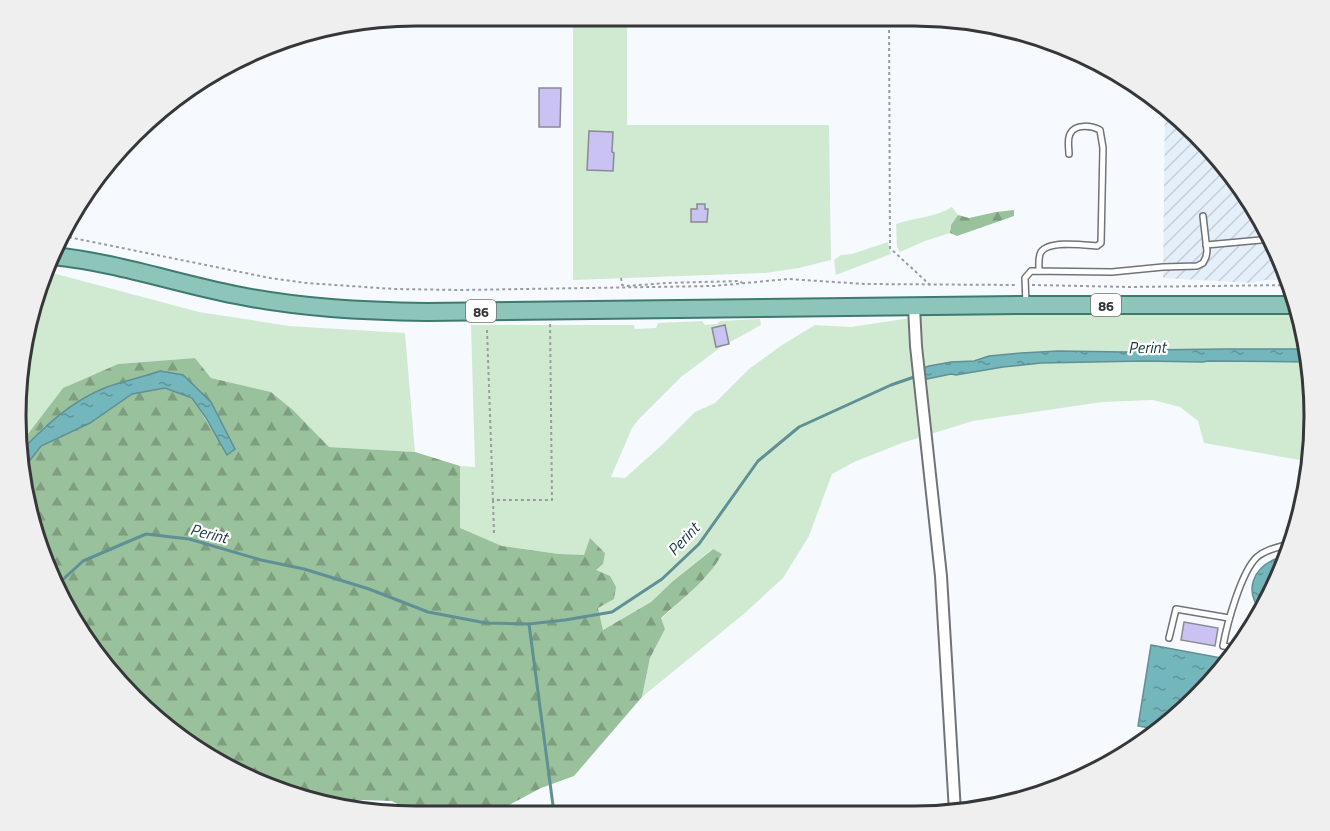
<svg xmlns="http://www.w3.org/2000/svg" width="1330" height="831" font-family="'Titillium Web',sans-serif">
<style>
.industrial{fill:url(#industrial-furrows)}
.green{fill:#d0ead1}
.forest{fill:url(#forest-firs)}
.water{fill:url(#water-ripples);stroke:#609095;stroke-width:1.5}
.lines{fill:none;stroke-linecap:round;stroke-linejoin:round}
.stream{stroke:#609095;stroke-width:3}
.building{fill:#c9c2f3;stroke:#8a8a8f;stroke-width:1.5}
.lane-casing{stroke:#707478;stroke-width:8}
.street-casing{stroke:#707478;stroke-width:14}
.primary-casing{stroke:#3d7a70;stroke-width:20}
.path{stroke:#999c9f;stroke-width:2;stroke-dasharray:3 3;stroke-linecap:butt}
.lane{stroke:#fff;stroke-width:5}
.street{stroke:#fff;stroke-width:10}
.primary{stroke:#8ec5bb;stroke-width:16}
.labels{text-anchor:middle;dominant-baseline:central;stroke-width:4.5;stroke-linejoin:round;paint-order:stroke}
.shield{fill:#fff;stroke:#727374;stroke-width:1.5}
.shield-label{font-size:14px;font-weight:bold;fill:#353739}
.water-label{font-size:16px;font-style:italic;fill:#1a3b3e;stroke:#fff}
.rim{fill:none;stroke:#353739;stroke-width:3}
</style>
<defs>
<pattern id="industrial-furrows" width="10" height="10" patternUnits="userSpaceOnUse" patternTransform="scale(1.5)"><rect width="10" height="10" fill="#e5effa"/><path d="M-1 1l2-2M0 10L10 0M9 11l2-2" fill="none" stroke="#c5ced7"/></pattern>
<pattern id="forest-firs" width="22" height="20" patternUnits="userSpaceOnUse" patternTransform="scale(1.5)"><rect width="22" height="20" fill="#99c19b"/><path d="M5 1l3.5 6h-7zM16 11l3.5 6h-7z" fill="#7e9e7f"/></pattern>
<pattern id="water-ripples" width="26" height="14" patternUnits="userSpaceOnUse" patternTransform="scale(1.5)"><rect width="26" height="14" fill="#73b6bc"/><path d="M2 4q2-2 4 0t4 0M15 11q2-2 4 0t4 0" fill="none" stroke="#5f959a"/></pattern>
</defs>
<rect width="100%" height="100%" fill="#f6fafe"/>
<path class="industrial" d="M1165,104L1216,152L1262,216L1291,280H1265L1252,283L1163,278Z"/>
<g class="green">
<path d="M573,16H627V125H829L831,260L799,268L766,273L573,280Z"/>
<path d="M952,207L958,215L951,225L950,233L925,241L900,252L897,247L896,224C913,218 937,217 952,207Z"/>
<path d="M888,242L891,254L836,275L834,260L841,255L852,254Z"/>
<path d="M45,271L199,312L289,326L405,333L415,452L329,447L293,410L271,392L211,378L195,358L118,364L63,388L21,443L16,390L36,286Z"/>
<path d="M1300,312L1312,364L1314,442L1311,462L1204,443L1198,421L1180,407L1153,400L1102,402L973,421L902,443L854,462L832,474L809,536L783,578L745,613L642,697L650,658L665,629L661,619C682,599 708,580 721,555L712,549L673,581L651,602L603,630L598,607L596,570L605,553L590,539L584,556L559,554L502,546L459,528L460,466L475,467L471,325H634L635,329L656,328L658,323L702,321L705,325L717,324L720,321L760,319L761,325L721,347L681,377L638,420L632,428L611,477L625,478L663,444L695,412L715,403L749,369L782,345L815,325L851,327L943,313Z"/>
</g>
<g class="forest">
<path d="M1014,210V216L957,236L950,233L951,225L958,215L969,218L996,212Z"/>
<path d="M195,358L211,378L271,392L293,410L329,447L415,452L460,466V528L502,546L559,554L584,555L590,538L605,553L603,564L596,570L610,576L616,587L614,599L598,608L603,630L651,602L673,581L713,549L722,554C708,580 682,599 661,618L665,629L650,658L642,697L574,776L541,788L494,813H414L392,801L363,800L323,802L263,786L171,733L83,638L29,519L24,468L41,446L90,423L132,394L165,388L192,398L228,455L211,402L160,371L44,427L22,450L21,443L63,388L118,364Z"/>
</g>
<g class="water">
<path d="M1226,349H1296L1309,351L1311,362L1208,361L1203,362L1144,361L1041,363L1003,367L956,375L951,374L917,381L916,370L929,366L951,362L974,361L989,356L1021,353L1058,351L1126,352L1145,350Z"/>
<path d="M160,371L183,375L211,402L235,449L227,455L206,418L192,398L165,388L132,394L90,423L41,446L24,468L22,450C47,424 73,400 107,387C124,381 143,377 160,371Z"/>
<path d="M1278,558H1287L1274,593L1262,612C1243,591 1253,567 1278,558Z"/>
<path d="M1151,645L1232,660L1178,717L1160,730L1138,726Z"/>
</g>
<g class="lines">
<g class="stream">
<path d="M58,584L83,561L146,534L189,539L261,560L304,569L369,589L428,612L486,623L529,624L565,620L612,612L662,579L699,544L758,461L799,427L891,385L917,376"/>
<path d="M529,624L554,813"/>
</g>
</g>
<g class="building">
<path d="M539,88H561L560,127H539Z"/>
<path d="M589,131L613,132L612,152L614,153L613,171L587,170Z"/>
<path d="M697,204H705V209H708L707,222H691V209H697Z"/>
<path d="M725,325L729,344L716,347L712,328Z"/>
<path d="M1184,622L1218,628L1215,646L1181,640Z"/>
</g>
<g class="lines">
<g class="lane-casing">
<g id="lane">
<path d="M1206,245L1272,239"/>
<path d="M1039,271C1039,264 1038,257 1041,252C1049,240 1084,245 1097,246L1101,243L1103,148L1100,130C1092,126 1075,123 1070,134C1067,140 1069,148 1069,154"/>
<path d="M1026,304L1025,278L1031,271L1112,272L1163,267L1197,266L1203,263L1206,257L1207,251L1203,216"/>
<path d="M1169,638L1176,609L1229,618"/>
<path d="M1239,648L1223,646C1227,624 1241,572 1257,557C1266,549 1280,547 1292,543"/>
</g>
</g>
<g class="street-casing">
<path id="street" d="M914,307L916,346L941,576L955,812"/>
</g>
<g class="primary-casing">
<path id="primary" d="M52,256C115,262 175,283 236,295C299,308 363,311 427,312L1026,305H1298"/>
</g>
<g class="path">
<path d="M889,18L890,248L930,285"/>
<path d="M63,236L270,278L306,283L394,289L461,290L714,286L788,279L865,284L1017,285"/>
<path d="M621,278L622,285L627,286L666,283L740,281L742,283"/>
<path d="M1032,285L1129,287L1293,285"/>
<path d="M487,330L493,500H552L550,322"/>
<path d="M493,500L494,534"/>
</g>
<use href="#lane" class="lane"/>
<use href="#street" class="street"/>
<use href="#primary" class="primary"/>
</g>
<g class="labels">
<g class="shield">
<rect x="1091" y="294" width="30" height="22" rx="4.5"/>
<rect x="466" y="300" width="30" height="22" rx="4.5"/>
</g>
<g class="shield-label">
<text x="1106" y="305">86</text>
<text x="481" y="311">86</text>
</g>
<g class="water-label">
<text transform="translate(1147 347) rotate(-1)">Perint</text>
<text transform="translate(209 533) rotate(14)">Perint</text>
<text transform="translate(683 539) rotate(-47)">Perint</text>
</g>
</g>
<path d="M0 0H1330V831H0ZM416 26H914A390 390 0 0 1 1304 416V416A390 390 0 0 1 914 806H416A390 390 0 0 1 26 416V416A390 390 0 0 1 416 26Z" fill="#efefef" fill-rule="evenodd"/>
<path class="rim" d="M416 26H914A390 390 0 0 1 1304 416V416A390 390 0 0 1 914 806H416A390 390 0 0 1 26 416V416A390 390 0 0 1 416 26Z"/>
</svg>
